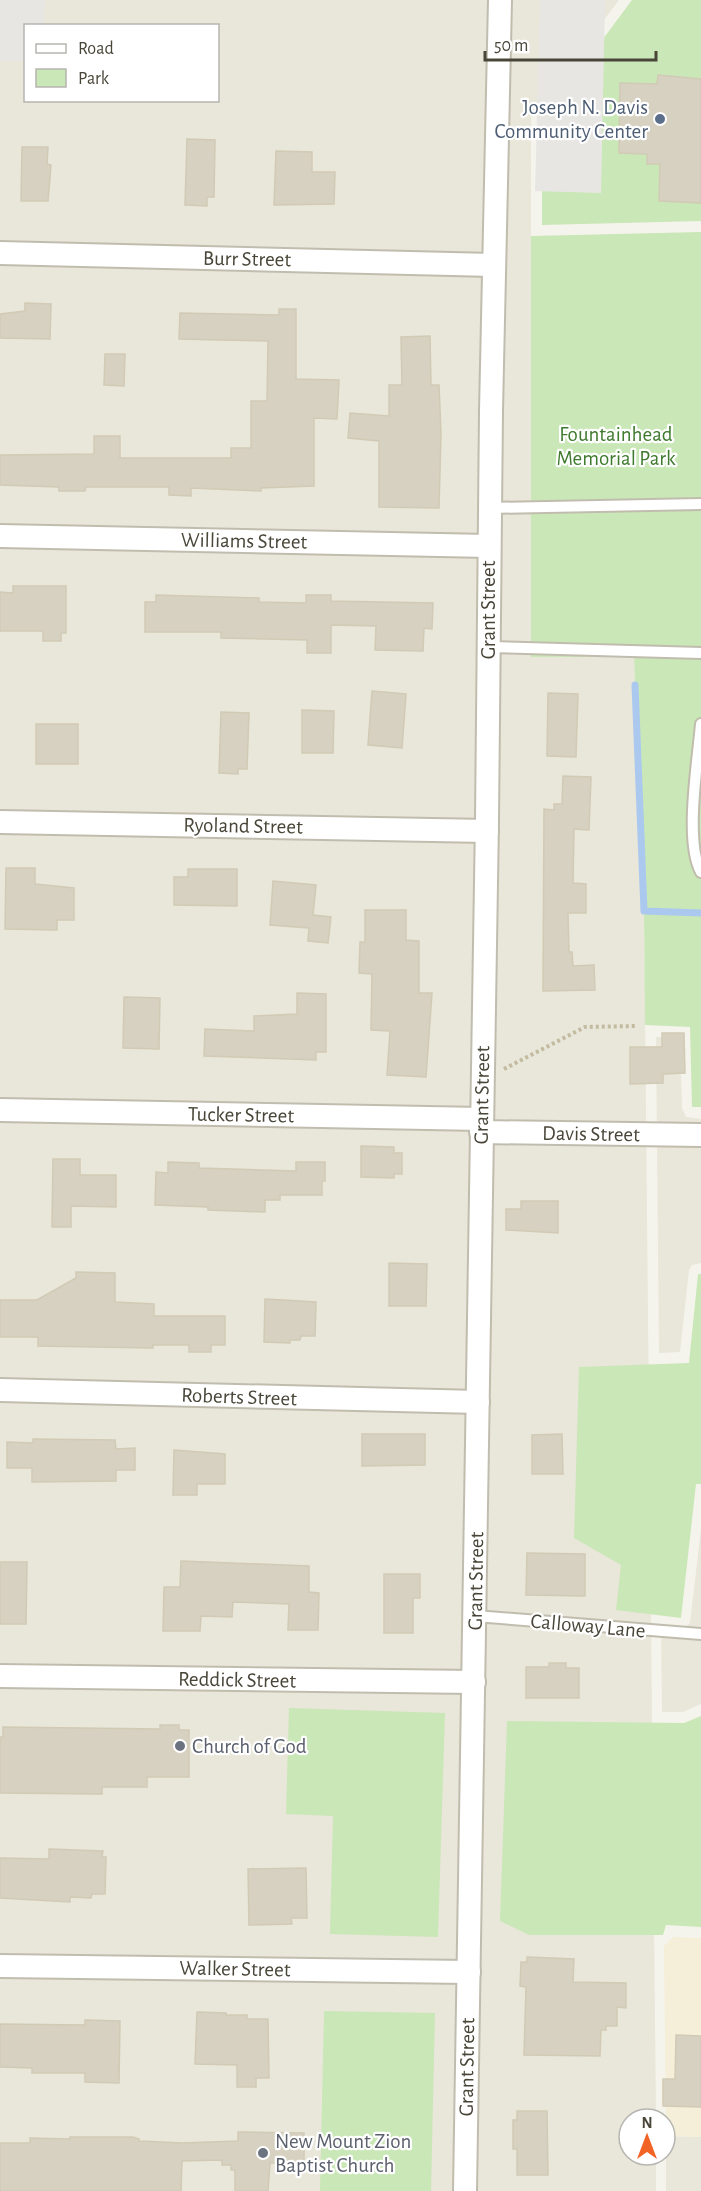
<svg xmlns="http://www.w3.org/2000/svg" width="701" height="2191" font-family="'Alegreya Sans',sans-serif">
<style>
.residential{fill:#e9e6da;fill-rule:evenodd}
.commercial{fill:#f5eed8}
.green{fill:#cae7b7}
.parking{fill:#e7e6e3}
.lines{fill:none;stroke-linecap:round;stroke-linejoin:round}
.stream{stroke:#abc9ee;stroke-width:7}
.building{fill:#d6d1c1;stroke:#d1cab5;stroke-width:1.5}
.service-casing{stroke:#c1bdae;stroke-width:14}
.minor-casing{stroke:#c1bdae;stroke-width:26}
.path{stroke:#c2bba0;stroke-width:4;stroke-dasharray:3 3;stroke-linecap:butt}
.service{stroke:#fff;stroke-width:10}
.minor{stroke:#fff;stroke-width:22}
.service-dot{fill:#5c6f8a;stroke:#fff;stroke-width:2}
.worship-dot{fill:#6b7280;stroke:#fff;stroke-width:2}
.labels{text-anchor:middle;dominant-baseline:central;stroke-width:4.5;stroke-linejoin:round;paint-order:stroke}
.service-label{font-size:21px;fill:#4e5e75;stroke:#fff;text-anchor:end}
.street-label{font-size:21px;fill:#494639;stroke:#fff}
.park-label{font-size:21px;fill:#3f7a2e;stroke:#fff}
.worship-label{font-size:21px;fill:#5b616d;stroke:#fff;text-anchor:start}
</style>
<rect width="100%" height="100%" fill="#f5f4ec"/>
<g class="residential">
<path d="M0,0H619L531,117V656L634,657L644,911L656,2119H629V2155H656V2191H0ZM26,26H218V100H26Z"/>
<path d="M656,1037L680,1038L682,1108L686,1117L701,1119V1263L692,1265L689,1270L680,1352L659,1353Z"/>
<path d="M701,1529V1704L683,1712H662L661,1627L683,1629L690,1623Z"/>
<path d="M666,2136L701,2137V2191H666Z"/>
</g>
<path class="commercial" d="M673,1937L701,1938V2137L666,2136L664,1946Z"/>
<g class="green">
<path d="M632,0H701V221L542,225V121Z"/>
<path d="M701,232V913H695L701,914V1107H692L690,1027L645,1025L644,911L634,657H531V236Z"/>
<path d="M698,1274H701V1484H696L681,1618L616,1610L621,1565L574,1538L579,1367L689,1363Z"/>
<path d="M289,1708L445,1713L438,1937L330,1934L333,1816L286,1814Z"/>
<path d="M701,1716V1927L666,1925L663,1935H529L500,1921L507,1721L684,1723Z"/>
<path d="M324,2011L435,2013L431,2191H320Z"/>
</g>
<g class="parking">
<path d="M0,0H45L44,25L26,26L25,61H0Z"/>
<path d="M540,0H605L601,193L535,191Z"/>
</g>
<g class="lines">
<path class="stream" d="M635,685L644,911L701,913"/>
</g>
<g class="building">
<path d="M658,75L701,79V203L659,201L660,164H647V154L619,153L620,83L657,84Z"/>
<path d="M187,139L215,140L214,197H207V206L185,205Z"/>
<path d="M22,147H48L47,164L51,165L48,201H21Z"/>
<path d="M276,151L312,152V172H335L334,204L274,205Z"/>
<path d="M25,303L51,304L50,339L0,338V314L25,311Z"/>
<path d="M279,309H296V379L339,380L337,419L314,418V486L261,488V491L191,488V496L169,495V487H86L85,491H59V487L0,485V455L94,454V436H120V458H231V448H251V401H267L268,341L179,339L180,313L279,315Z"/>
<path d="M430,336L431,385H439L441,434L439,508L379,507V441L348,438L350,413L389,416V385H402L401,337Z"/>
<path d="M105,354H125L124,386L104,385Z"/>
<path d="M13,586H66V633H61V641H43V631H0V592L13,593Z"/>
<path d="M156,595L259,598V602L306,603V595H331V601L433,603L432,629L424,628L423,651L375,650L376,626L331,625V653H307V640L221,638V632H145V602H156Z"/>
<path d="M372,691L406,694L402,748L368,745Z"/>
<path d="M548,693L578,694L576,757L547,756Z"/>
<path d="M302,710L334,711L333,753H302Z"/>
<path d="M221,712L249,713L247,769H238V774L219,773Z"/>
<rect x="36" y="724" width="42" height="40"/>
<path d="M563,776L591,777L589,830L574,829L573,883L586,884V913H568L569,952H572L573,966L594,965L595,990L543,991L544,809L554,810V804H562Z"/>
<path d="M6,868H35V884L74,888V920H57V930L5,929Z"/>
<path d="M188,869H237V906L174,905V877H188Z"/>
<path d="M273,881L316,885L313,915L331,917L328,943L308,941L309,928L270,925Z"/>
<path d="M365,910H406V940L419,941V993H432L426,1077L387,1075L390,1031L371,1030L372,974L359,973L360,942H365Z"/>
<path d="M297,993L326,994V1052H316V1060L204,1056L205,1029L254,1031V1016L297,1014Z"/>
<path d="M124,997L160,998L159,1049L123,1048Z"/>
<path d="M662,1033H684L685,1073L663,1074V1083L630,1084V1047H662Z"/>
<path d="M361,1146L394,1147V1153H402V1174H394V1178L361,1177Z"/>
<path d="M53,1159H80V1175H116V1207L71,1206V1227H52Z"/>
<path d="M168,1162L199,1163V1168L296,1171V1162H325V1181H322V1195H280V1200H265V1212L208,1210V1207L155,1205L156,1172L168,1173Z"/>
<path d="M521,1201H558V1233L506,1230V1209H521Z"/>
<path d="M389,1263L427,1264L426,1306H389Z"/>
<path d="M76,1272L115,1273V1302L154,1304V1316H225V1345H211V1352H189V1345H153V1348L38,1346V1337H0V1300H37L76,1278Z"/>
<path d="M265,1299L316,1302L315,1336H301L300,1340H290V1343L264,1342Z"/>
<path d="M362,1434H425V1465L362,1466Z"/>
<path d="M562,1434L563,1474H532V1435Z"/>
<path d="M33,1439L115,1440L116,1449L135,1448V1470H116V1481L32,1482V1468H7V1442L33,1443Z"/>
<path d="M174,1450L225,1454V1484H197V1495H173Z"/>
<path d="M527,1553L585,1554V1596L526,1595Z"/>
<path d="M181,1561L309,1566V1592L319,1593L318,1630H288L289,1604L233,1602L232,1617L201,1616L200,1631H163L164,1587H180Z"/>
<path d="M0,1562H27L26,1624H0Z"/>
<path d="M384,1574H420V1598H413V1633H384Z"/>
<path d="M549,1663H566V1668H579V1698H526V1667H549Z"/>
<path d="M160,1725H179V1730H189V1777H147V1787H102V1794L0,1793V1737H3V1727L160,1729Z"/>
<path d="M49,1849L103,1851L102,1857H106L105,1894H92L91,1898L70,1897V1902L0,1898V1858L49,1859Z"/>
<path d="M306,1868L307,1918H291L292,1924L249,1925L248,1869Z"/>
<path d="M527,1957L574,1959L573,1982L626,1983V2008L617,2007V2026H606V2030H601L600,2056L524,2055L526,1987L520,1986L521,1962H527Z"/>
<path d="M197,2012L226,2013V2015H247V2019H268L269,2078H256V2087H237V2065L195,2064Z"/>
<path d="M85,2020L120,2021L119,2083L85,2082V2073H32V2068L0,2067V2024L85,2025Z"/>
<path d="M676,2035L701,2036V2107L663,2106V2079H675Z"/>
<path d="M517,2111H547L548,2175H517V2149H513V2120H517Z"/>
<path d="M238,2132L304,2133V2163H270L268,2191H235V2170H231V2165H222V2160L182,2161L181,2191H0V2143H30V2138L70,2139V2137H133L139,2139V2141L182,2143L238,2141Z"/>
</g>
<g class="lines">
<g class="service-casing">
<g id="service">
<path d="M490,508L701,504"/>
<path d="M488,647L701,653"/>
<path d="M701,724C698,760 684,842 701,872"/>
<path d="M475,1616L701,1634"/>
</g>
</g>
<g class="minor-casing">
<g id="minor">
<path d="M0,253L493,265"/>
<path d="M0,536L489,546"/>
<path d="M0,822L487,831"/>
<path d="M0,1110L481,1119"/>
<path d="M481,1132L701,1135"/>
<path d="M0,1390L478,1402"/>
<path d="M0,1676L474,1682"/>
<path d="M0,1966L469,1972"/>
<path d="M465,2191L487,820L491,411L500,0"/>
</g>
</g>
<path class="path" d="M504,1069L585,1027L636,1026"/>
<use href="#service" class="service"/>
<use href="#minor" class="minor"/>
</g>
<circle class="service-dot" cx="660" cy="119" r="6"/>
<g class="worship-dot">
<circle cx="180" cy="1746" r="6"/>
<circle cx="263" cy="2153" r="6"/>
</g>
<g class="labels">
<g class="service-label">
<text x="648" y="107">Joseph N. Davis<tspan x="648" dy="24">Community Center</tspan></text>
</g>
<g class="street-label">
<text transform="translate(247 259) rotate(1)">Burr Street</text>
<text transform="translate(244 541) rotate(1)">Williams Street</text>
<text transform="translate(488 610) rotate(-90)">Grant Street</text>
<text transform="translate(243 826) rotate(1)">Ryoland Street</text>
<text transform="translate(482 1095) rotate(-89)">Grant Street</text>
<text transform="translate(241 1115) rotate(1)">Tucker Street</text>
<text transform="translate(591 1134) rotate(1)">Davis Street</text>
<text transform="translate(239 1397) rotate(2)">Roberts Street</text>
<text transform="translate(476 1581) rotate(-89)">Grant Street</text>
<text transform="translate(588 1626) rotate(5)">Calloway Lane</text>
<text transform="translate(237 1680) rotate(1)">Reddick Street</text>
<text transform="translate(235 1969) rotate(1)">Walker Street</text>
<text transform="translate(467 2067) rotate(-89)">Grant Street</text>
</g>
<g class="park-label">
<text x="616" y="434">Fountainhead<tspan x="616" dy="24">Memorial Park</tspan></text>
</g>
<g class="worship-label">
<text x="192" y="1746">Church of God</text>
<text x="275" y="2141">New Mount Zion<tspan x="275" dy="24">Baptist Church</tspan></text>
</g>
</g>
<rect x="24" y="24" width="195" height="78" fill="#ffffff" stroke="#b6b5b0" stroke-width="1.5"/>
<rect x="36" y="44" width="30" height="9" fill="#ffffff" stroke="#b6b5b0" stroke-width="1.5"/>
<text x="78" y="54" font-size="18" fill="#494639">Road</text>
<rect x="36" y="69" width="30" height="18" fill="#cae7b7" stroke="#b6b5b0" stroke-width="1.5"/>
<text x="78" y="84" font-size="18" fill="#494639">Park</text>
<g transform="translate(647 2137)"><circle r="28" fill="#ffffff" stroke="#b6b5b0" stroke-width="1.5"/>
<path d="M0-4.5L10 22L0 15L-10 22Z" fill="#f26426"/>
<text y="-9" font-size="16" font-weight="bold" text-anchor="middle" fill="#494639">N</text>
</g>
<path d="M485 51v9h171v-9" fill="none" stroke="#494639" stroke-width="3"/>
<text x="494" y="51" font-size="18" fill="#494639" stroke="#ffffff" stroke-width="4.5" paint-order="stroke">50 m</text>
</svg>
